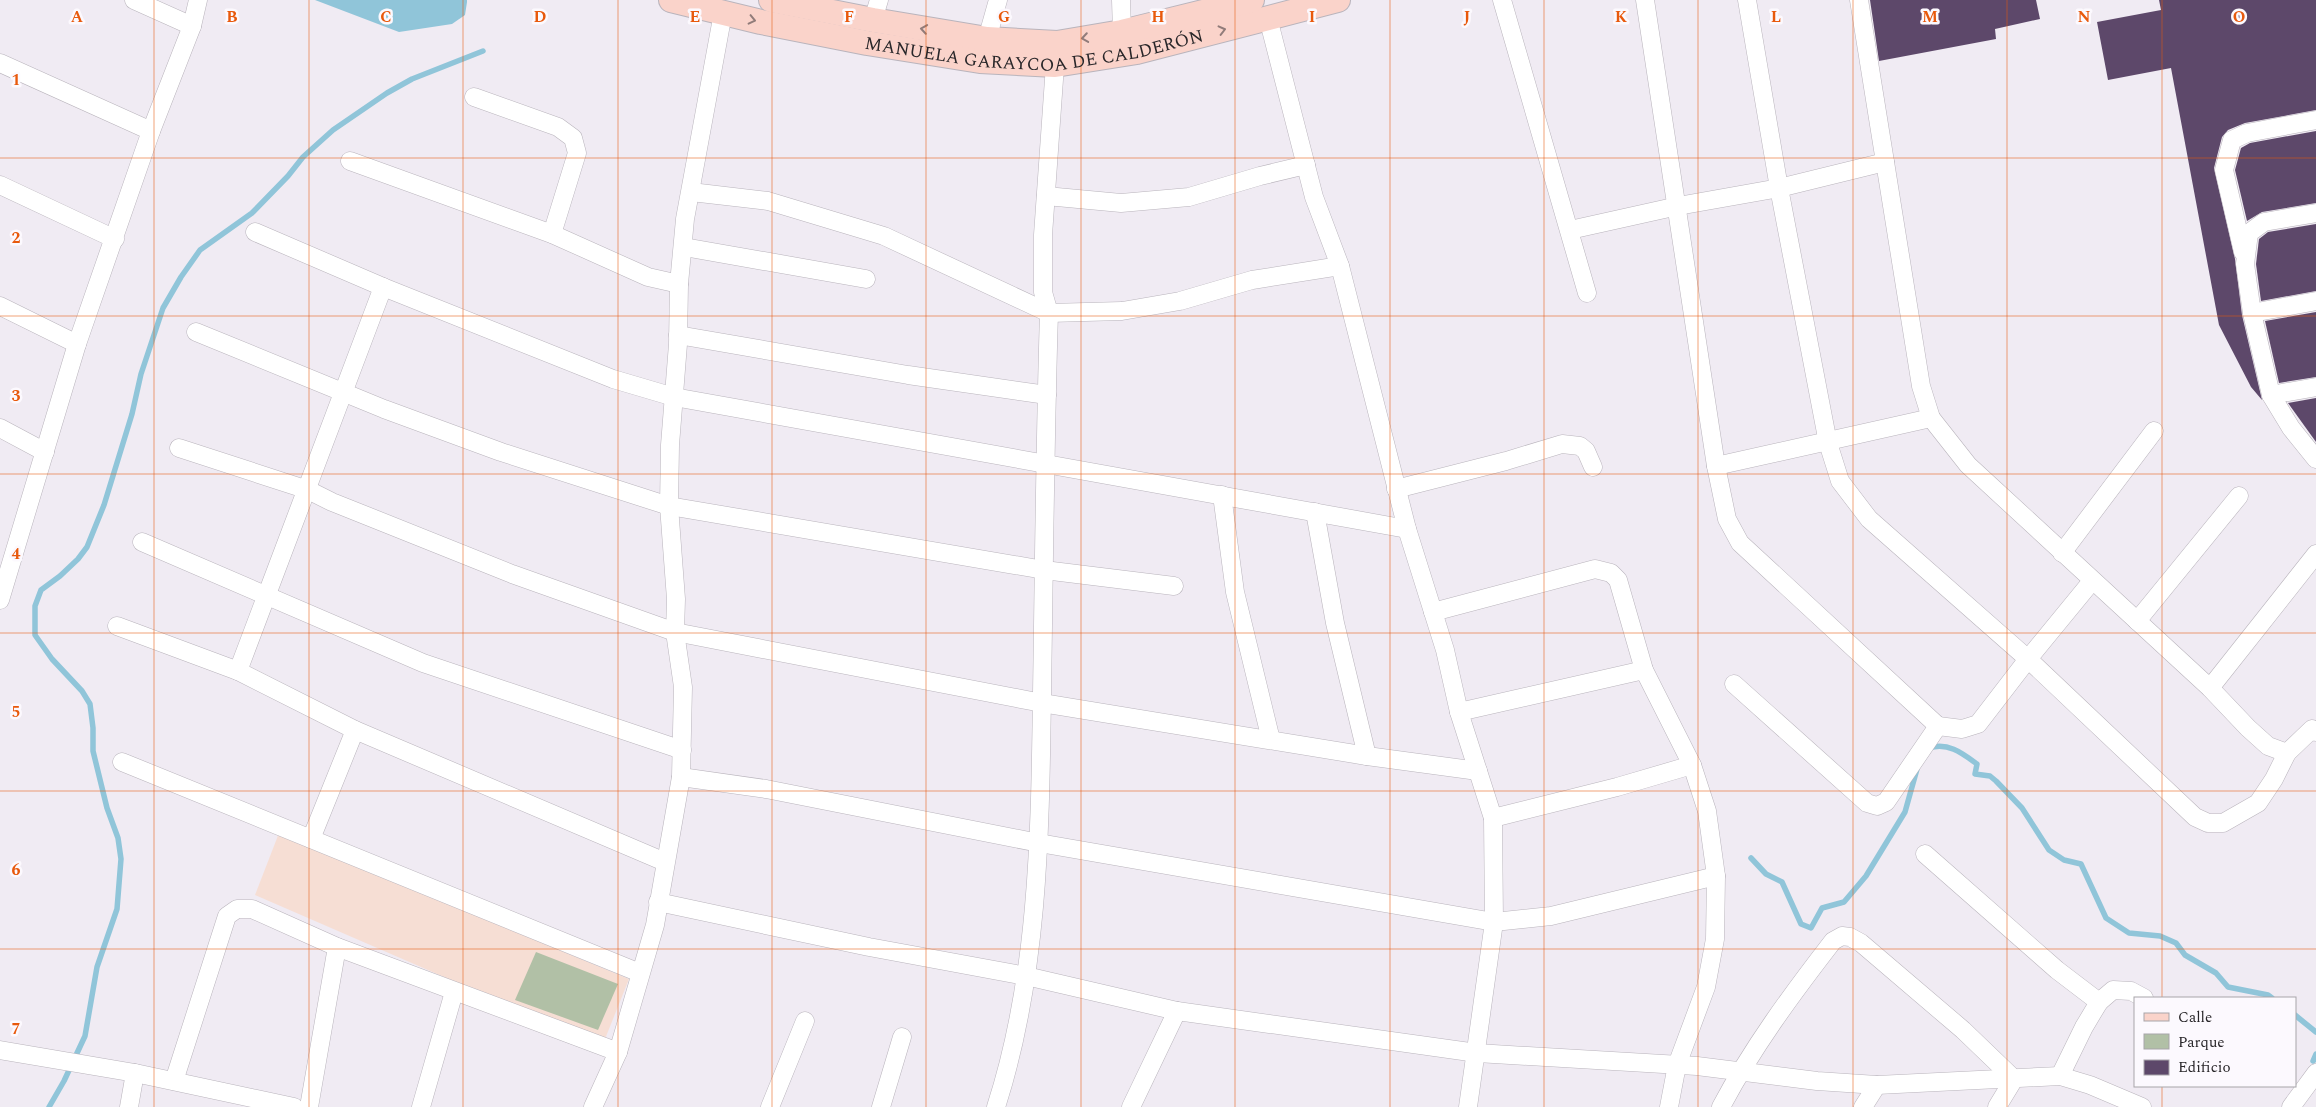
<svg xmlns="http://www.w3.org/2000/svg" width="2316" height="1107" font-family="Spectral,serif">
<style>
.education{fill:#f6ded4}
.green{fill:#b1c0a6}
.water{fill:#90c5d9}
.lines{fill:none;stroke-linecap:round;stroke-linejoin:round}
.stream{stroke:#90c5d9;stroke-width:5.5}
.building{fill:#5d486a}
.street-casing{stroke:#b9b4bc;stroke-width:19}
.secondary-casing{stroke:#b9b4bc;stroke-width:26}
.street{stroke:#fff;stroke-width:18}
.secondary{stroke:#fad3ca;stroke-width:24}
.oneway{stroke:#917c7a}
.grid{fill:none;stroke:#e8590c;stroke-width:1;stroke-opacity:0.55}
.labels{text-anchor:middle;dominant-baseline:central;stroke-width:5;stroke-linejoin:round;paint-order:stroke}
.street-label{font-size:18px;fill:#282629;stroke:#fcf9fe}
.grid-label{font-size:16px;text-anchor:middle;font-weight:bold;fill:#e8590c;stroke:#fcf9fe;stroke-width:5;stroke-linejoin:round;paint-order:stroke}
</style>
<rect width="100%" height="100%" fill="#f0ebf3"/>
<path class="education" d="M279,833L629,979L605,1039L474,990L255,895Z"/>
<path class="green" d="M536,952L618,984L598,1030L515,1000Z"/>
<path class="water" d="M315,0H467V2L465,15L452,24L399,32Z"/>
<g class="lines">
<g class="stream">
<path d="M1929,748C1948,742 1962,753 1977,764L1975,774L1990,776L1996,781L2022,808L2049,850L2064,860L2081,864L2106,918L2129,933L2160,936L2176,943L2185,955L2216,973L2228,987L2268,995L2272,998"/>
<path d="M1751,858L1766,874L1782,882L1801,924L1811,928L1822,908L1844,902L1866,876L1905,812L1917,769"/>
<path d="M2295,1015L2316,1032"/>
<path d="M2316,1054L2313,1061L2316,1058"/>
<path d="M49,1107L64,1081L85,1036L97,967L117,909L121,859L118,838L107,808L93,751V728L90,704L82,691L52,659L35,635V606L41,590L60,576L78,559L87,547L104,505L132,414L141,374L163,308L181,277L200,250L252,213L288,176L303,157L333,130L387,93L412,79L483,51"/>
</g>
</g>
<g class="building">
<path d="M1870,0H2036L2040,19L1995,29L1996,39L1879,61Z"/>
<path d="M2159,0H2316V110L2245,123L2228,130L2222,137L2214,168L2235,259L2242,315L2262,400L2251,387L2219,325L2171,68L2108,80L2097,22L2161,10Z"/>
<path d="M2316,131V203L2262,212L2247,221L2235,170L2241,148L2250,143Z"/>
<path d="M2316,224V291L2261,301L2256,264L2259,239L2268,232Z"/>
<path d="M2316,312V377L2279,383L2265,321Z"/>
<path d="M2316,398V442L2288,403Z"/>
</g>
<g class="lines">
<g class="street-casing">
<g id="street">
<path d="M134,0L192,26"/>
<path d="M1121,0L1122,32"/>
<path d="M1502,0L1587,293"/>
<path d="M1645,0L1716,466L1727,519L1740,543L1938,726"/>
<path d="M1747,0L1779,188L1828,443L1840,481L1869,519L2028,659L2195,817L2208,823H2223L2258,803L2274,779L2287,753"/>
<path d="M1859,0L1921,386L1931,418L1968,465L2210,688L2248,728L2268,746L2287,753L2312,729L2316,732"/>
<path d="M1268,18L1314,197L1340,266L1407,529L1445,650L1459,712L1493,818L1494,922L1468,1107"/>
<path d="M873,20L879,0"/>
<path d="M987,39L998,0"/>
<path d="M0,63L151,131"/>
<path d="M474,97L558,127L573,138L577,153L552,234"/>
<path d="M350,161L552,234L648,277L679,284"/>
<path d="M0,185L115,239"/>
<path d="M691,192L768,201L884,236L1049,313L1122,311L1180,301L1252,280L1340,266"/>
<path d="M1046,196L1121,203L1189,197L1260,176L1306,165"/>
<path d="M2316,213L2264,222L2249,233L2245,264L2252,313L2271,395L2291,428L2316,459"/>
<path d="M1570,230L1678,206L1779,188L1885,162"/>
<path d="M255,232L383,287L613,379L674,397L1407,529"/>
<path d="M684,247L866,279"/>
<path d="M2243,252L2224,170L2232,140L2247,133L2316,120"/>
<path d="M0,306L77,344"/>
<path d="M2252,313L2316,301"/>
<path d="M196,332L384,409L501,452L669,506L1044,570L1174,586"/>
<path d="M678,335L908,375L1047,395"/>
<path d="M2271,395L2316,387"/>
<path d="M0,428L45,452"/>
<path d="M179,448L308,490L332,502L512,574L675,632L1042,703L1367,756L1478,771"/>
<path d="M1716,466L1931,418"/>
<path d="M1396,489L1506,461L1562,444L1580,446L1586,451L1593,467"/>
<path d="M1222,495L1235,592L1271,740"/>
<path d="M1315,512L1335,623L1367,756"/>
<path d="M142,542L423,663L682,750"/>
<path d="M2062,553L2154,431"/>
<path d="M0,600L77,344L151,131L192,26L198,0"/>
<path d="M1433,612L1595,569L1611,573L1618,580L1644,670L1692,765L1707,811L1716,876L1715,939L1706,987L1677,1065L1669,1107"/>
<path d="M2137,621L2239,496"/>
<path d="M117,626L238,671L355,730L665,862"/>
<path d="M238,671L383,287"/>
<path d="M1734,684L1867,803L1877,806L1886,802L1938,726L1962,729L1978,724L2028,659L2092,581"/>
<path d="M2210,688L2316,554"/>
<path d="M1459,712L1644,670"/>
<path d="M122,762L640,973"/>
<path d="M681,777L766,789L1039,843L1494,922L1551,916L1716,876"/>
<path d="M1493,818L1617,787L1692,765"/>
<path d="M311,839L355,730"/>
<path d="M1925,854L2057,970L2099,1002L2113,990L2131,991L2144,998"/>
<path d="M658,902L869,947L1026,976L1177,1011L1477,1053L1697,1066L1817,1081L1877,1085L2060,1076L2090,1085L2142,1107"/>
<path d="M0,1050L135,1073"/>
<path d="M2060,1076L2084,1027L2099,1002"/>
<path d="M174,1081L227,916L237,909H252L337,947L618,1052"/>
<path d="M129,1107L135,1073L294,1107"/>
<path d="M309,1107L337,947"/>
<path d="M421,1107L454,992"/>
<path d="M593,1107L618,1052L655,925L681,777L683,687L675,632L676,599L669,506L670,445L678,344L679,284L685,219L723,13"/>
<path d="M770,1107L805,1021"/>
<path d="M881,1107L902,1037"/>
<path d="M996,1107C1039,974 1040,832 1042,694C1044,567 1045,440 1049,313L1043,292V235L1055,65"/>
<path d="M1131,1107L1177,1011"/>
<path d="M1721,1107C1752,1048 1792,994 1833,941L1842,936L1850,937L1861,943L1963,1030L2014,1079L1997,1107"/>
<path d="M1863,1107L1877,1085"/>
<path d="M2291,1107L2316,1073"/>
</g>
</g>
<g class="secondary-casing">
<g id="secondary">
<path id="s1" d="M671,0L761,22L867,43L980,61L1055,65L1137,52L1338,0"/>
<path d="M771,0L873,20L987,39L1057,43L1122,32L1252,0"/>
</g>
</g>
<use href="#street" class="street"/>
<use href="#secondary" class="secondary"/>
</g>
<defs><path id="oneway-chevron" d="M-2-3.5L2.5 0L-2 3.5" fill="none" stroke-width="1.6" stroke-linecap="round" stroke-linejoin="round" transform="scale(1.25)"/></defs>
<g class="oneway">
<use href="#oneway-chevron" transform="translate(752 20) rotate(13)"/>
<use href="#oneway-chevron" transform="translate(924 29) rotate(-171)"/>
<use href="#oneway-chevron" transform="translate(1222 30) rotate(-14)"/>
<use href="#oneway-chevron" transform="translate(1085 38) rotate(171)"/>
</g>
<path class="grid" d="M154,0V1107M309,0V1107M463,0V1107M618,0V1107M772,0V1107M926,0V1107M1081,0V1107M1235,0V1107M1390,0V1107M1544,0V1107M1698,0V1107M1853,0V1107M2007,0V1107M2162,0V998M0,158H2316M0,316H2316M0,474H2316M0,633H2316M0,791H2316M0,949H2316M2162,1086V1107"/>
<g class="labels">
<g class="street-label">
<text stroke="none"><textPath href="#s1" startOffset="370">MANUELA GARAYCOA DE CALDERÓN</textPath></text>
</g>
</g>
<g class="grid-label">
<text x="77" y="22">A</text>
<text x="232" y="22">B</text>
<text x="386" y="22">C</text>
<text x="540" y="22">D</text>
<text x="695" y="22">E</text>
<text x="849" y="22">F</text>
<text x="1004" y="22">G</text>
<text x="1158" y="22">H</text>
<text x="1312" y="22">I</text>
<text x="1467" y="22">J</text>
<text x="1621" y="22">K</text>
<text x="1776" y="22">L</text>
<text x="1930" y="22">M</text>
<text x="2084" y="22">N</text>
<text x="2239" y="22">O</text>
<text x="16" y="85">1</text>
<text x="16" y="243">2</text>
<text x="16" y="401">3</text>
<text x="16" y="559">4</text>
<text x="16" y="717">5</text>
<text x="16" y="875">6</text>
<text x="16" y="1034">7</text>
</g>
<rect x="2134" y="997" width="162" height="90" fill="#fcf9fe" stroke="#a7a5a9"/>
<rect x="2144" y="1013" width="25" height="8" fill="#fad3ca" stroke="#a7a5a9"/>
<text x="2178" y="1022" font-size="15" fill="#282629">Calle</text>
<rect x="2144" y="1034" width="25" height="15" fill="#b1c0a6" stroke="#a7a5a9"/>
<text x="2178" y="1047" font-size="15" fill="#282629">Parque</text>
<rect x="2144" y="1060" width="25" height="15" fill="#5d486a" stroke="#a7a5a9"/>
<text x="2178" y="1072" font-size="15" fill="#282629">Edificio</text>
</svg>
